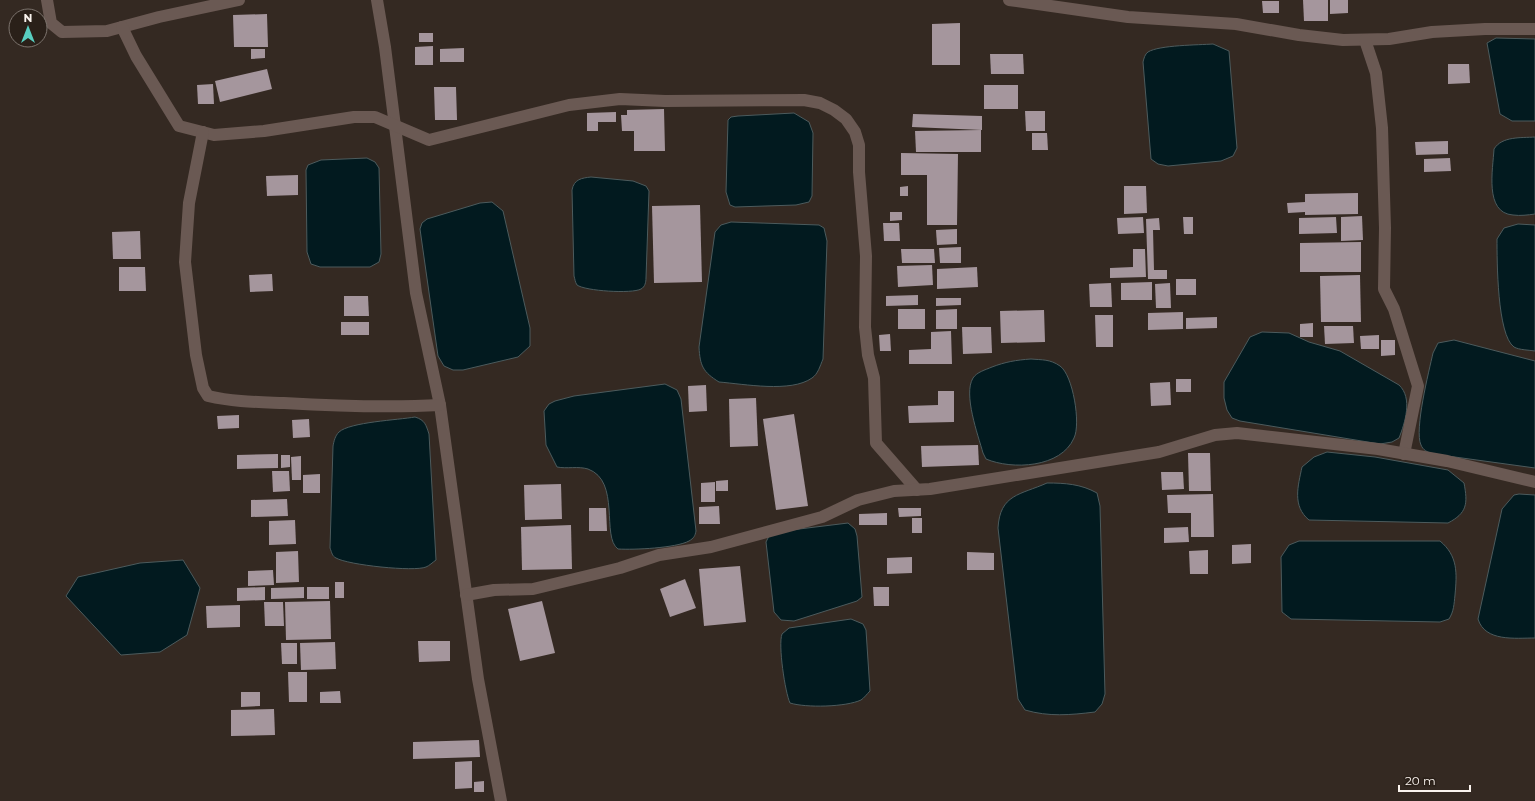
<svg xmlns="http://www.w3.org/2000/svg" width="1535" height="801" font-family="Montserrat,sans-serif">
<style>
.water{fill:#021a1f;stroke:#4c5b5d}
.building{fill:#a5969d}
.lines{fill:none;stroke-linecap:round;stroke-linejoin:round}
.minor{stroke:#6a5953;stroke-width:12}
</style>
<rect width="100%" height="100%" fill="#342922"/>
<g class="water">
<path d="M1496,38L1535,39V121H1512L1500,114L1487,43Z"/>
<path d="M1213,44L1229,51L1237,148L1233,156L1221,161L1168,166L1158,164L1151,159L1143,62C1144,58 1145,54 1148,52C1159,45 1199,45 1213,44Z"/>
<path d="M794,113L809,122L813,133L812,196L809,202L796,205L735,207L730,205L726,192L728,120L731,117L738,116Z"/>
<path d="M1535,137V214C1528,215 1520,216 1513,215C1484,213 1493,169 1494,149C1502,136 1521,138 1535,137Z"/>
<path d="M367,158L375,162L379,168L381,254L379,262L370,267H320L311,264L307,252L306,170L308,165L321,160Z"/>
<path d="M591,177L633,181L646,186L649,191L646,278C646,282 645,287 641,289C632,294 585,291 577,285C575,282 575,279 574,276L572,190C574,179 582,178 591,177Z"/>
<path d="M492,202L503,211L530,328V346L518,357L463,370H453L444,366L438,356L420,229L422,223L427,219L480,203Z"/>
<path d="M731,222L819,225L824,228L827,241L823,359C820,366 818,374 812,378C791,393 744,384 719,382C703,372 700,366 699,347L715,232L721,225Z"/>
<path d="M1518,224L1535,225V351C1529,350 1519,350 1514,347C1497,335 1497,260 1497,239L1504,228Z"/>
<path d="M1262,332L1289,333L1309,342L1340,351L1399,385C1413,398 1405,423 1399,438L1392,442L1380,444L1240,421L1232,418L1227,410L1224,398V382L1250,337Z"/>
<path d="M1454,340L1535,361V468L1433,454C1427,452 1423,450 1421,445C1414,430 1429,371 1433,353L1438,343Z"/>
<path d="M1031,359C1042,360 1050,359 1060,366C1073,375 1081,424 1074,438C1061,468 1012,470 986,459L983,453C978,435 963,394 973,378C977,372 985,370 992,367C1005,362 1016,360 1031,359Z"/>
<path d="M665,384L677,390L681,399L696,531C695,536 694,538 689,541C676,548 634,550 618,549C601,537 621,481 588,469C578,466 567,469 557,467L546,445L544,411L549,404L555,401L574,396Z"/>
<path d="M415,417C425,420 426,425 429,434L436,560C433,562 429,566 426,567C414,572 348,565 336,558C332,556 332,553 330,548L333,446C334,441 335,436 339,432C350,422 398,420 415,417Z"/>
<path d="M1327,452L1375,457L1448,470L1464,483C1468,504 1467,513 1448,523L1309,520C1292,506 1298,486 1302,467L1314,457Z"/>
<path d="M1047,483C1065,483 1081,484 1097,493L1100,506L1105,694L1102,704L1095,712C1070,715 1049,717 1025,710L1018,699L998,528C1000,494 1020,495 1047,483Z"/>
<path d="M1519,494L1535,495V638C1515,638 1485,642 1478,619L1502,509L1514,495Z"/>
<path d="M848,523L855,529L857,536L862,597L857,601L794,621L781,620L774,612L766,542L769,536L775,532Z"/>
<path d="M1299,541H1440C1458,556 1457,573 1455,595C1454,604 1454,611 1449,619L1440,622L1291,619L1282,612L1281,557L1289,545Z"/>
<path d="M183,560L200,588L187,635L160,652L121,655L66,596L78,577L140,563Z"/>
<path d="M851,619L863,624L866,630L870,691C867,694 864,698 861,700C846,707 806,708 790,703C785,692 778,645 782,634L789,628Z"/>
</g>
<g class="building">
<path d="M1303,0H1328V21H1304Z"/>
<path d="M1330,0H1348V13L1330,14Z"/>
<path d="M1262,1H1279V13H1263Z"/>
<path d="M267,14L268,47H234L233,15Z"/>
<path d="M960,23V65H932V24Z"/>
<rect x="419" y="33" width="14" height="9"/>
<path d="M433,46V65H415V47Z"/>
<path d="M464,48V62H440V49Z"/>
<path d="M251,49H265V58L251,59Z"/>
<path d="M990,54H1023L1024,74H991Z"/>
<path d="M1448,64H1469L1470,83L1448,84Z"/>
<path d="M267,69L272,89L220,102L215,81Z"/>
<path d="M213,84L214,104H198L197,85Z"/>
<rect x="984" y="85" width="34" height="24"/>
<path d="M434,87H456L457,120H435Z"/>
<path d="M664,109L665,151H634V131H622L621,115H627V110Z"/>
<path d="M1025,111H1045V131H1026Z"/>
<path d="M616,112V122H598V131H587V113Z"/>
<path d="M913,114L982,116V130L912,127Z"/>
<path d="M981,130V152H916L915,131Z"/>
<path d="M1032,133H1047L1048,150H1032Z"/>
<path d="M1448,141V154L1416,155L1415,142Z"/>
<path d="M901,153L958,154L957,225H927V175H901Z"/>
<path d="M1450,158L1451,171L1424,172V159Z"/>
<path d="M298,175V195L267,196L266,176Z"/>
<path d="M908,186V196H900V187Z"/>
<path d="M1124,186H1146L1147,213L1124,214Z"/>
<path d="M1358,193V214L1305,215V212L1288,213L1287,203L1305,202V194Z"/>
<path d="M700,205L702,282L654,283L652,206Z"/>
<path d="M890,212H902V220L890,221Z"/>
<path d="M1362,216L1363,240L1341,241V217Z"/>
<path d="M1143,217L1144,233L1118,234L1117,218Z"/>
<path d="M1183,217H1193V234H1184Z"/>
<path d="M1336,217L1337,233L1299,234V218Z"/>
<path d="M1159,218L1160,230H1153L1154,270H1167V279H1148L1146,219Z"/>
<path d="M883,223H899L900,241H884Z"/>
<path d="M957,229V244L937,245L936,230Z"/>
<path d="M140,231L141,259H113L112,232Z"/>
<path d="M1361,242V272H1300V243Z"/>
<path d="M961,247V263H940L939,248Z"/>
<path d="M901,249H934L935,263H902Z"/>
<path d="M1133,249H1145L1146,277L1110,278V268L1133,267Z"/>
<path d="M932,265L933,285L898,287L897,266Z"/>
<path d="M119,267H145L146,291H119Z"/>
<path d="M977,267L978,287L937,289V269Z"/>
<path d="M272,274L273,291L250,292L249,275Z"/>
<path d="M1360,275L1361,322H1321L1320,276Z"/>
<rect x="1176" y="279" width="20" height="16"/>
<path d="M1152,282V300H1121V283Z"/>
<path d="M1111,283L1112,307H1090L1089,284Z"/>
<path d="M1170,283L1171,308H1156L1155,284Z"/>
<path d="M918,295V305L886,306V296Z"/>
<path d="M344,296H368L369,316H344Z"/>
<path d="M936,298H961V305L936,306Z"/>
<rect x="898" y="309" width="27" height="20"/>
<path d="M957,309V329H936V310Z"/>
<path d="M1044,310L1045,342L1001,343L1000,311Z"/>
<path d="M1183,312V329L1148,330V313Z"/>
<path d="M1095,315H1113V347H1096Z"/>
<path d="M1217,317V328L1186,329V318Z"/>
<rect x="341" y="322" width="28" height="13"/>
<path d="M1313,323V337H1300V324Z"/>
<path d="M1324,326H1353L1354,343L1325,344Z"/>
<path d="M962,327H991L992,353L963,354Z"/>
<path d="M951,331L952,364H909V350L931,349V332Z"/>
<path d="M890,334L891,351H880L879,335Z"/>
<path d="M1379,335V349H1361L1360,336Z"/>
<path d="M1381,340H1395V355L1381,356Z"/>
<rect x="1176" y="379" width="15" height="13"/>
<path d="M1170,382L1171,405L1151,406L1150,383Z"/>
<path d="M706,385L707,411L689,412L688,386Z"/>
<path d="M938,391H954V422L909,423L908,406L938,405Z"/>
<path d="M756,398L758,446L730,447L729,399Z"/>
<path d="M794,414L808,506L776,510L763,419Z"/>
<path d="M239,415V428L218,429L217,416Z"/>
<path d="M309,419L310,437L293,438L292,420Z"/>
<path d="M978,445L979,465L922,467L921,446Z"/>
<path d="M1188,453H1210L1211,491H1189Z"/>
<path d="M278,454V468L237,469V455Z"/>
<path d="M281,455H290V467L281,468Z"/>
<path d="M301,456V480H292L291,457Z"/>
<path d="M272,471H289L290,491L273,492Z"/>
<path d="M1161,472H1183L1184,489L1162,490Z"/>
<path d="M320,474V493H303V475Z"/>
<path d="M728,480V491H716V481Z"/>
<path d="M715,482V502H701V483Z"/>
<path d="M561,484L562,519L525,520L524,485Z"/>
<path d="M1213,494L1214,537H1191V513H1168L1167,495Z"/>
<path d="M287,499L288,516L251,517V500Z"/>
<path d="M719,506L720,524H699V507Z"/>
<path d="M589,508H606L607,531H589Z"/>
<path d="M898,508H921V516L899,517Z"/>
<path d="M887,513V525H859V514Z"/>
<rect x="912" y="518" width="10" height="15"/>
<path d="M295,520L296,544L269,545V521Z"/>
<path d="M571,525L572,569L522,570L521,527Z"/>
<path d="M1188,527L1189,542L1164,543V528Z"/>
<path d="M1251,544V563L1232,564V545Z"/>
<path d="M1208,550V574H1190L1189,551Z"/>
<path d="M298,551L299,582L276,583V552Z"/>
<path d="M967,552L994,553V570H967Z"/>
<path d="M912,557V573L887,574V558Z"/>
<path d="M740,566L746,622L704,626L699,569Z"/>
<path d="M273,570L274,585L248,586V571Z"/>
<path d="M685,579L696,608L670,617L660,589Z"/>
<rect x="335" y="582" width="9" height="16"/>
<path d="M265,587V600L237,601V588Z"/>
<path d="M304,587V598L271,599V588Z"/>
<rect x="307" y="587" width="22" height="12"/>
<path d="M873,587H889V606H874Z"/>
<path d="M330,601L331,639L286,640L285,602Z"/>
<path d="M542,601L555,653L520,661L508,609Z"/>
<path d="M264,602H283L284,626H265Z"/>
<path d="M240,605V627L207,628L206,606Z"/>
<path d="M418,641H450V661L419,662Z"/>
<path d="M335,642L336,669L301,670L300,643Z"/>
<path d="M281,643H297V664H282Z"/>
<path d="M288,672H307V702H289Z"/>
<path d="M340,691L341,703H320V692Z"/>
<path d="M241,692H260V706L241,707Z"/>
<path d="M274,709L275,735L231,736V710Z"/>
<path d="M479,740L480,757L413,759V742Z"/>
<path d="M472,761V788L455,789V762Z"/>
<path d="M484,781V792H474V782Z"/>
</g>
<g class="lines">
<g class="minor">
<path d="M47,0L51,23L62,32L107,31L159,17L239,0"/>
<path d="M377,0L385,47L416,293L440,405L478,679L501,801"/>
<path d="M1009,0L1128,17L1236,24L1299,35L1343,40L1389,39L1432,32L1485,29H1535"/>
<path d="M122,27L136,56L179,126L214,135L264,131L354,117H375L429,140L569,105L620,99L665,101L804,100L820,103L834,110L846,119L855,132L859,145V172L866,256L865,327L868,355L874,378L876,443L917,490"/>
<path d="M1365,40L1376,73L1382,128L1385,228L1384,289L1394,309L1418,386L1404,454"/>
<path d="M203,132L189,203L185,262L196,355L203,388L208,396C234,402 258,402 284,403C336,406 387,408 440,405"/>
<path d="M466,595L494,590L533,589L620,568L659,555L711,547L822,517L858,500L894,491L930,489L1159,452L1215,435L1237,433L1378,449L1447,461L1535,482"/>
</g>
</g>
<g transform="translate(28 28)"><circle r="19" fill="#2a2019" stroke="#7d746e"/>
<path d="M0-3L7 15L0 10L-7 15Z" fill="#58cec0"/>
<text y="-6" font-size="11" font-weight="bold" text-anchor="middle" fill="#faf3ee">N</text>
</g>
<path d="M1399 785v6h71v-6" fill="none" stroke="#faf3ee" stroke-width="2"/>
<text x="1405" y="785" font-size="12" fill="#faf3ee" stroke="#2a2019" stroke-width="3" paint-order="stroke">20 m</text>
</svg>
